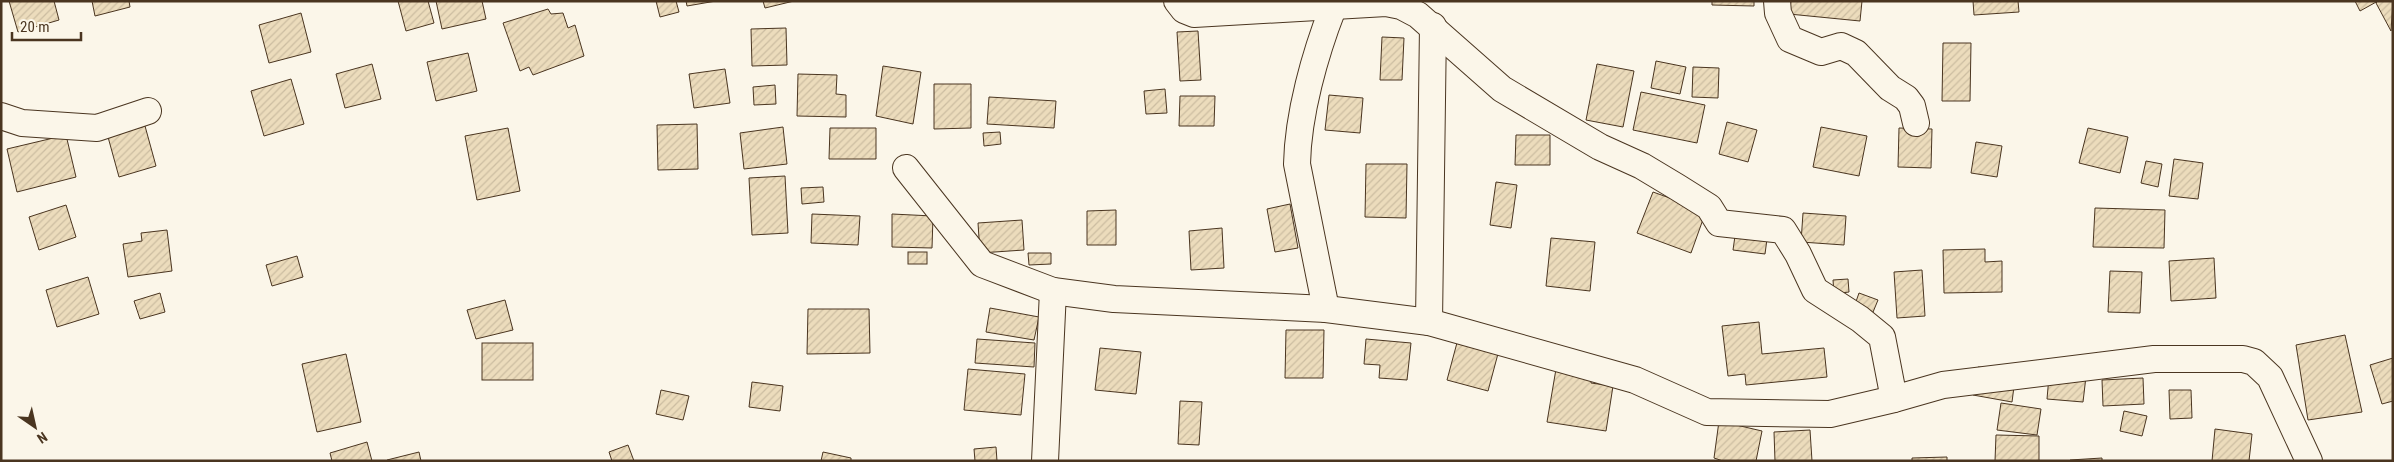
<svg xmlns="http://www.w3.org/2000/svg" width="2394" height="462" font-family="'Roboto Condensed',sans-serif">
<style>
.building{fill:url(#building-hatch);stroke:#4a3520}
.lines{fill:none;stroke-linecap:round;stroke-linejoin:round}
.minor-casing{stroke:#4a3520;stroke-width:28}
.minor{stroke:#fbf6e9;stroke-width:26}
</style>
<defs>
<pattern id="building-hatch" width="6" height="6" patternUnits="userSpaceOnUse" patternTransform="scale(1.25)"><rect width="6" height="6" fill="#ecdcbc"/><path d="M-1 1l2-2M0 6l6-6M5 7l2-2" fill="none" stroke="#ccbda1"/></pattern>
</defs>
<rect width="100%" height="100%" fill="#fbf6e9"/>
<g class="building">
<path d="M9,1H54L59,20L18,32Z"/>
<path d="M92,1H129L130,7L95,16Z"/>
<path d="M398,1H428L434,23L406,31Z"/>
<path d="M436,1H482L486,19L442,29Z"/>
<path d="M656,1H676L679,12L660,17Z"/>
<path d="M686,1H716L687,6Z"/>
<path d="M763,1H794L765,8Z"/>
<path d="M1712,1H1754V6L1712,5Z"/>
<path d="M1791,1H1862L1860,21L1789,14Z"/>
<path d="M1973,1H2018L2019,12L1974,15Z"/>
<path d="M2355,1H2378L2360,11Z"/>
<path d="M2378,1H2393L2391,31L2376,3Z"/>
<path d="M548,9L551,14L563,13L568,28L575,25L584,56L533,75L529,67L520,71L503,23Z"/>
<path d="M301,13L311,52L269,63L259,25Z"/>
<path d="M786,28L787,65L752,66L751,29Z"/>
<path d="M1198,31L1201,80L1180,81L1177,32Z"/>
<path d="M1382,37L1404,38L1402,80H1380Z"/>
<path d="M1943,43H1971L1970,101H1942Z"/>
<path d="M468,53L477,91L436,101L427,62Z"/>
<path d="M1656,61L1686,67L1680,94L1651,88Z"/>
<path d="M372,64L381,99L345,108L336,74Z"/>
<path d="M1597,64L1634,71L1623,127L1586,120Z"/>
<path d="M883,66L921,72L913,124L876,116Z"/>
<path d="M1693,67L1719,68L1718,98L1692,97Z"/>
<path d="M725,69L730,103L694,108L689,74Z"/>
<path d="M798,74L837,75L836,94L846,95V117L797,116Z"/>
<path d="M291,79L304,124L264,136L251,91Z"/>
<path d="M934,84H971V128L934,129Z"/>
<path d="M775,85L776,104L754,105L753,87Z"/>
<path d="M1165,89L1167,113L1146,114L1144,91Z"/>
<path d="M1641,92L1705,105L1697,143L1633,130Z"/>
<path d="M1329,95L1363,98L1360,133L1325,130Z"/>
<path d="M1180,96H1215L1214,126H1179Z"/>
<path d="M989,97L1056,101L1054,128L987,124Z"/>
<path d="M1727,122L1757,130L1748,162L1719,154Z"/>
<path d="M697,124L698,169L658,170L657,125Z"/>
<path d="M145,126L156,166L119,177L108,137Z"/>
<path d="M783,127L787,164L744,169L740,133Z"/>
<path d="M1821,127L1867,136L1859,176L1813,167Z"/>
<path d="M508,128L520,191L477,200L465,136Z"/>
<path d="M830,128H876V159H829Z"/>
<path d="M1899,128L1932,129L1931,168L1898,167Z"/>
<path d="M2088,128L2128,137L2120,173L2079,163Z"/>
<path d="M1000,132L1001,144L984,146L983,133Z"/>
<path d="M66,135L76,177L17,192L7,149Z"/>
<path d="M1516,135H1550V165H1515Z"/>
<path d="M1976,142L2002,146L1997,177L1971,173Z"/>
<path d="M2174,159L2203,163L2198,199L2169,196Z"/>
<path d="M2146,161L2162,164L2158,187L2141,183Z"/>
<path d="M1366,164H1407L1406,218L1365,217Z"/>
<path d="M785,176L788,233L752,235L749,178Z"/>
<path d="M1496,182L1517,185L1511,228L1490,225Z"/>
<path d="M823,187L824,202L802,204L801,188Z"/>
<path d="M1653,192L1706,211L1691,253L1637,233Z"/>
<path d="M1290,204L1298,248L1275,252L1267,209Z"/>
<path d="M66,205L76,237L39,250L29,217Z"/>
<path d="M2095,208L2165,210L2164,248L2093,247Z"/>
<path d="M1116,210V245H1087V211Z"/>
<path d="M1803,213L1846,216L1844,245L1801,242Z"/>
<path d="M812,214L860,216L858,245L811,243Z"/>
<path d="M892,214L933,216L932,248L892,247Z"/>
<path d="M1022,220L1024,250L980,253L978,223Z"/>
<path d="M1222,228L1224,268L1191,270L1189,231Z"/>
<path d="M167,230L172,271L128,277L123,244L142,241L141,233Z"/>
<path d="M1735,236L1767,239L1765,254L1733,250Z"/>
<path d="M1551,238L1595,242L1590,291L1546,286Z"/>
<path d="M1985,249V262L2002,261V292L1944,293L1943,250Z"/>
<rect x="908" y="252" width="19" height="12"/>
<path d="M1028,253H1051V264L1029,265Z"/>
<path d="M297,256L303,277L272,286L266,265Z"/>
<path d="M2214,258L2216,298L2171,301L2169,261Z"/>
<path d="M1922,270L1925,316L1897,318L1894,272Z"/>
<path d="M2110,271L2142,272L2140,313L2108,312Z"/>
<path d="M88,277L99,314L57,327L46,290Z"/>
<path d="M1848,279L1849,292L1834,294L1833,280Z"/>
<path d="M160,293L165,312L140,319L134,301Z"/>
<path d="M1859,293L1878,300L1871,317L1853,310Z"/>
<path d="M505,300L513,330L476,339L467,310Z"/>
<path d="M990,308L1039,317L1034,340L986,332Z"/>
<path d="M808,309H869L870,353L807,354Z"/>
<path d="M1759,322L1762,354L1824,348L1827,377L1746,385L1745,374L1728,376L1722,326Z"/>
<path d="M1286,330H1324L1323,378H1285Z"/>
<path d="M2345,335L2362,412L2308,420L2296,345Z"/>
<path d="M977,339L1035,343L1034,367L975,363Z"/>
<path d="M1366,339L1411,343L1407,380L1379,378L1380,365L1364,364Z"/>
<path d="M1458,339L1499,350L1488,391L1447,380Z"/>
<rect x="482" y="343" width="51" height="37"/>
<path d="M1100,348L1141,352L1136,394L1095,390Z"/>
<path d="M346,354L361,422L317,432L302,364Z"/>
<path d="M2393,358V401L2382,404L2370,365Z"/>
<path d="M2050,365L2087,368L2083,402L2047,399Z"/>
<path d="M1978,367L2016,371L2012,402L1973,395Z"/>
<path d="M968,369L1025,374L1021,415L964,410Z"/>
<path d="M1556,369L1592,375L1591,383L1613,386L1606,431L1547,422Z"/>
<path d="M2143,378L2144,404L2103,406L2102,380Z"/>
<path d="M752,382L783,386L780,411L749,407Z"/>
<path d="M661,390L689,396L683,420L656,414Z"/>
<path d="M2169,390H2191L2192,418L2170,419Z"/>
<path d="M1180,401L1202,402L1199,445L1178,444Z"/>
<path d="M2001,403L2041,409L2037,435L1997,430Z"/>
<path d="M2124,411L2147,416L2142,436L2120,431Z"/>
<path d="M1719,421L1762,431L1756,461H1723L1714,458Z"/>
<path d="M2215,429L2252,434L2249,461H2212Z"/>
<path d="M1810,430L1812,461H1775L1774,432Z"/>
<path d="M1996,435L2039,436V461H1995Z"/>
<path d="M367,442L372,461H332L330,453Z"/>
<path d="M628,445L634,461H612L609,452Z"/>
<path d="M996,447L997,461H975L974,449Z"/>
<path d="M419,452L421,461H387V460Z"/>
<path d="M823,452L851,458V461H821Z"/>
<path d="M1947,457V461H1912V458Z"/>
<path d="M2102,458V461H2070V460Z"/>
</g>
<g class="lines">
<g class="minor-casing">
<g id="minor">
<path d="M1177,1L1184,10L1194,14L1386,3L1401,6L1418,15L1502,89L1600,147L1642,166L1677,187L1709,207L1719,223L1783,230L1798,254L1815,290L1860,319L1882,337L1894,399"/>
<path d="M1777,1L1778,13L1790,39L1821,52L1841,46L1856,53L1890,88L1906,98L1912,106L1916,123"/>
<path d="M1,116L22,123L97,128L148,111"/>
<path d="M906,168L982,264L1053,291L1114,299L1326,309L1429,322L1635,380L1707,412L1830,414L1894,399L1943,385L2154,359H2243L2254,362L2270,377L2309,461"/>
<path d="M1326,309L1297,164C1298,114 1315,54 1333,8"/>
<path d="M1429,322L1433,26"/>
<path d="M1045,461L1053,291"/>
</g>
</g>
<use href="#minor" class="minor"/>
</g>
<rect width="2394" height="462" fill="none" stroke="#4a3520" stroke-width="5"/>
<g transform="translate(35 427) rotate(146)" stroke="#fbf6e9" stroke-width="4" paint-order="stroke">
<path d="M0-4L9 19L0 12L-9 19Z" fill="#4a3520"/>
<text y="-8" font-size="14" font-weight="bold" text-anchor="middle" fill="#4a3520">N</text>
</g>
<path d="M12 32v8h69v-8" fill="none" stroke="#4a3520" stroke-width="2.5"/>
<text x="20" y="32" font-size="15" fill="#4a3520" stroke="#fbf6e9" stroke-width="4" paint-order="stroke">20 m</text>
</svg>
